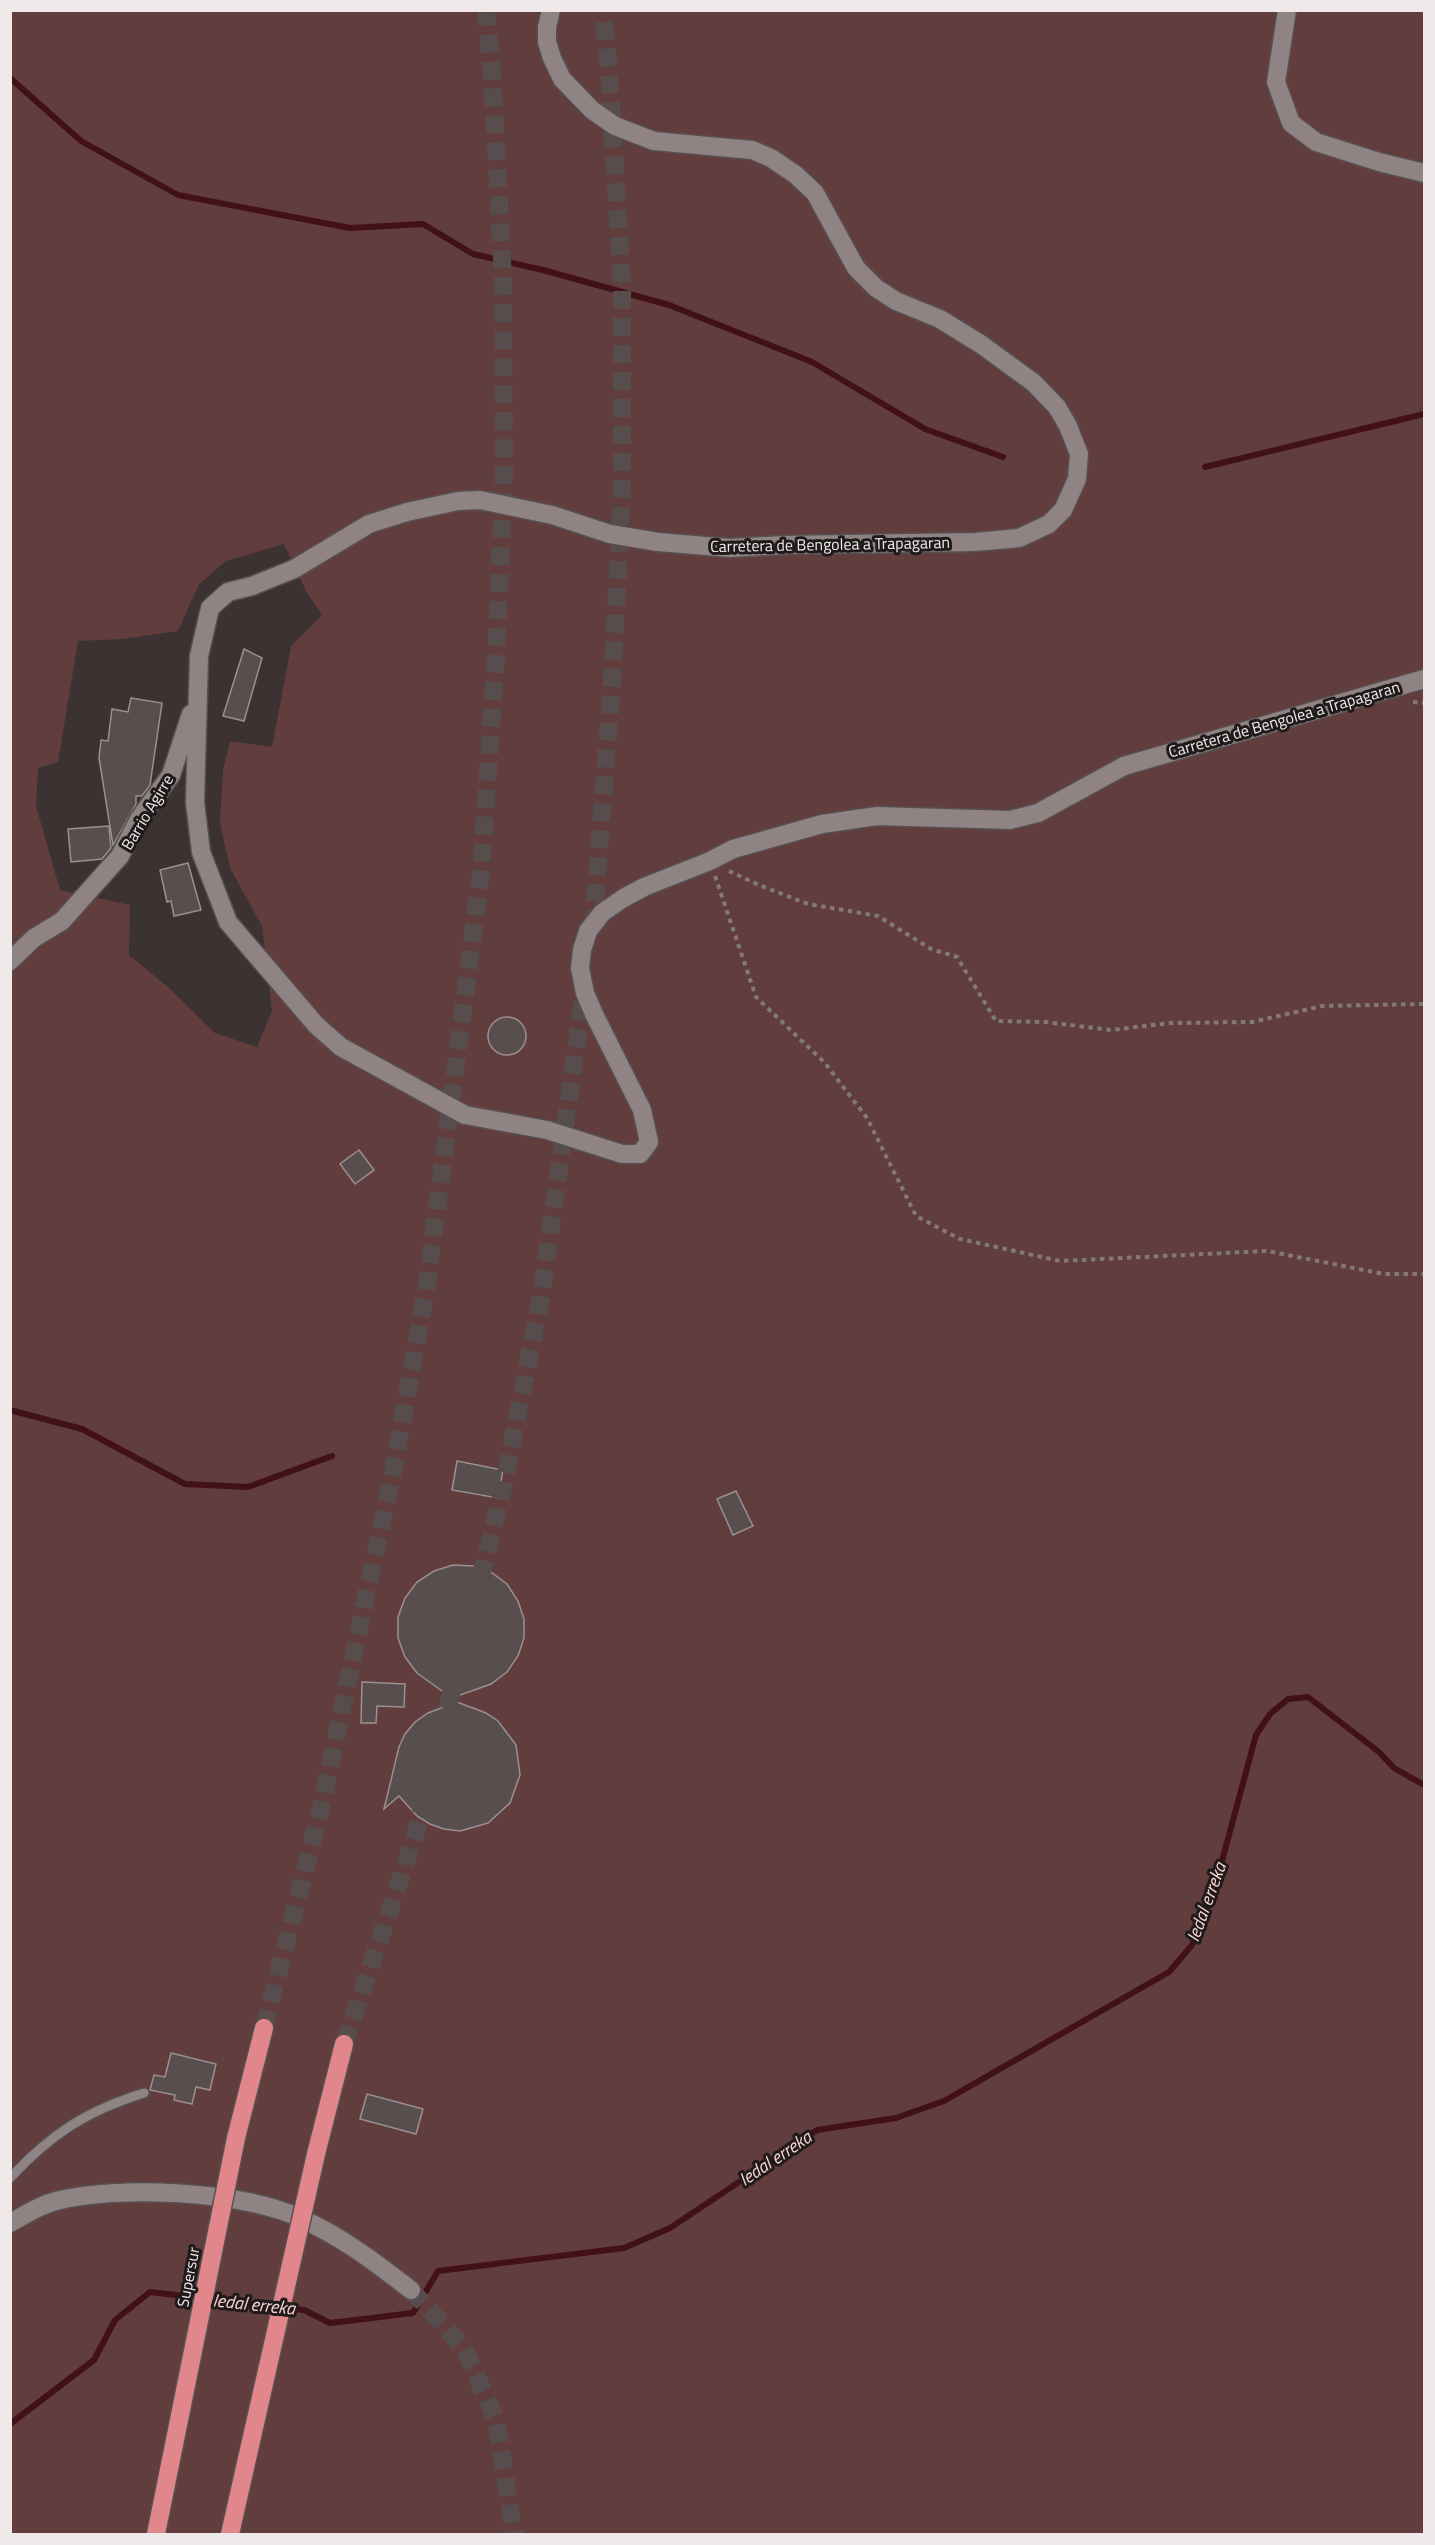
<svg xmlns="http://www.w3.org/2000/svg" width="1435" height="2545" font-family="'Titillium Web',sans-serif">
<style>
.green{fill:#623d3e;fill-rule:evenodd}
.lines{fill:none;stroke-linecap:round;stroke-linejoin:round}
.stream{stroke:#421017;stroke-width:6}
.building{fill:#594e4e;stroke:#9c8f90;stroke-width:1.5}
.street-tunnel{stroke:#574d4d;stroke-width:18;stroke-dasharray:18 9;stroke-linecap:butt}
.highway-tunnel{stroke:#574d4d;stroke-width:18;stroke-dasharray:18 9;stroke-linecap:butt}
.lane-casing{stroke:#585050;stroke-width:12}
.street-casing{stroke:#585050;stroke-width:21}
.highway-casing{stroke:#585050;stroke-width:21}
.path{stroke:#827979;stroke-width:4;stroke-dasharray:4.5 4.5;stroke-linecap:butt}
.lane{stroke:#8f8383;stroke-width:9}
.street{stroke:#8f8383;stroke-width:18}
.highway{stroke:#e1868b;stroke-width:18}
.highway-bridge-casing{stroke:#585050;stroke-width:21;stroke-linecap:butt}
.highway-bridge{stroke:#e1868b;stroke-width:18}
.labels{text-anchor:middle;dominant-baseline:central;stroke-width:6;stroke-linejoin:round;paint-order:stroke}
.street-label{font-size:16px;fill:#f0e9e9;stroke:#201b1b}
.water-label{font-size:18px;font-style:italic;fill:#fbd4d5;stroke:#201b1b}
</style>
<rect width="100%" height="100%" fill="#3c3232"/>
<path class="green" d="M11,11H1424V2534H11ZM284,544L306,591L322,615L291,646L272,747L230,741L223,771L220,823L230,868L262,926L272,1011L257,1047L215,1033L168,987L129,955L130,905L60,890L36,806L38,768L58,762L78,641L123,639L178,631L199,584L226,561Z"/>
<g class="lines">
<g class="stream">
<path d="M10,78L81,141L178,195L350,228L423,224L473,254L543,270L669,305L812,362L925,429L1003,457"/>
<path d="M1205,467L1424,414"/>
<path d="M10,1410L82,1429L185,1484L248,1487L332,1456"/>
<path d="M10,2424L94,2360L115,2320L150,2292L304,2310L330,2323L413,2313L438,2271L624,2248L670,2228L817,2130L896,2118L944,2101L1169,1972L1192,1945L1219,1872L1256,1735L1270,1714L1288,1699L1308,1697L1379,1752L1394,1768L1424,1785"/>
</g>
</g>
<g class="building">
<path d="M244,649L262,658L244,721L223,716Z"/>
<path d="M131,698L162,703L150,785L142,796H136V804L113,845L99,758L101,740L108,741L112,709L128,712Z"/>
<path d="M109,826L111,848L102,859L71,862L68,829Z"/>
<path d="M188,863L201,910L174,916L171,901L167,902L160,870Z"/>
<circle cx="507" cy="1036" r="19"/>
<path d="M359,1150L374,1170L355,1184L340,1164Z"/>
<path d="M457,1461L503,1470L498,1498L452,1490Z"/>
<path d="M736,1491L753,1526L733,1535L717,1499Z"/>
<path d="M453,1565L474,1566L492,1573L507,1584L518,1601L524,1619V1638L518,1656L507,1672L491,1684L452,1698L417,1673L405,1657L398,1638V1617L405,1598L417,1582L434,1571Z"/>
<path d="M362,1682L405,1684L404,1707L377,1706L376,1723H361Z"/>
<path d="M457,1702L486,1713L498,1721L516,1745L520,1775L510,1803L488,1823L460,1831L444,1829L430,1824L417,1816L399,1796L384,1809L399,1747L405,1734L415,1722L428,1713Z"/>
<path d="M171,2053L216,2064L210,2090L196,2087L192,2104L174,2100L175,2095L150,2090L154,2075L165,2077Z"/>
<path d="M367,2094L423,2109L416,2134L360,2119Z"/>
</g>
<g class="lines">
<path class="street-tunnel" d="M411,2290L464,2348L496,2419L514,2534"/>
<g class="highway-tunnel">
<path d="M593,929L612,682L622,492V286L609,74L603,10"/>
<path d="M264,2028L320,1812L395,1462L427,1284L481,873L496,656L504,470L503,277L492,75L486,10"/>
<path d="M344,2044L415,1836L503,1489L540,1303L585,984"/>
</g>
<g class="lane-casing">
<path id="lane" d="M10,2178C51,2134 86,2111 144,2093"/>
</g>
<g class="street-casing">
<g id="street">
<path d="M551,10L547,27V42L552,58L562,79L592,110L615,126L654,141L752,150L771,158L796,175L815,193L856,268L876,288L896,301L940,319L982,345L1034,383L1057,407L1068,426L1079,454L1077,479L1063,510L1049,524L1019,538L975,542L784,545L730,548L658,542L610,534L552,515L480,500L458,501L407,512L369,524L294,569L252,586L228,592L210,608L199,656L195,802L201,852L228,922L316,1025L341,1047L465,1115L547,1130L622,1154H640L649,1142L642,1110L594,1014L585,993L580,968L582,950L588,931L602,913L622,899L644,887L710,861L733,849L822,824L877,816L1010,820L1038,813L1124,766L1424,679"/>
<path d="M1287,10L1276,82L1291,123L1316,142L1379,162L1424,173"/>
<path d="M10,961L34,938L62,921L120,856L139,819L171,775L191,714"/>
<path d="M10,2223C25,2215 39,2205 56,2201C118,2185 242,2191 300,2218C342,2237 375,2262 411,2290"/>
</g>
</g>
<g class="highway-casing">
<g id="highway">
<path d="M236,2138L264,2028"/>
<path d="M316,2154L344,2044"/>
</g>
</g>
<g class="path">
<path d="M1413,702L1424,703"/>
<path d="M729,871L759,885L808,904L878,916L931,949L957,957L996,1021L1045,1022L1111,1030L1170,1023L1252,1022L1322,1006L1424,1004"/>
<path d="M715,876L756,997L825,1063L867,1118L916,1216L960,1239L1060,1261L1267,1251L1384,1274H1424"/>
</g>
<use href="#lane" class="lane"/>
<use href="#street" class="street"/>
<use href="#highway" class="highway"/>
<g class="highway-bridge-casing">
<g id="highway-bridge">
<path d="M156,2534L236,2138"/>
<path d="M230,2534L316,2154"/>
</g>
</g>
<use href="#highway-bridge" class="highway-bridge"/>
</g>
<g class="labels">
<g class="street-label">
<text transform="translate(830 544) rotate(-1)">Carretera de Bengolea a Trapagaran</text>
<text transform="translate(1284 719) rotate(-16)">Carretera de Bengolea a Trapagaran</text>
<text transform="translate(147 812) rotate(-59)">Barrio Agirre</text>
<text transform="translate(188 2277) rotate(-79)">Supersur</text>
</g>
<g class="water-label">
<text transform="translate(1206 1902) rotate(-70)">Iedal erreka</text>
<text transform="translate(775 2158) rotate(-34)">Iedal erreka</text>
<text transform="translate(254 2304) rotate(6)">Iedal erreka</text>
</g>
</g>
<rect width="1435" height="2545" fill="none" stroke="#f0e9e9" stroke-width="24"/>
</svg>
